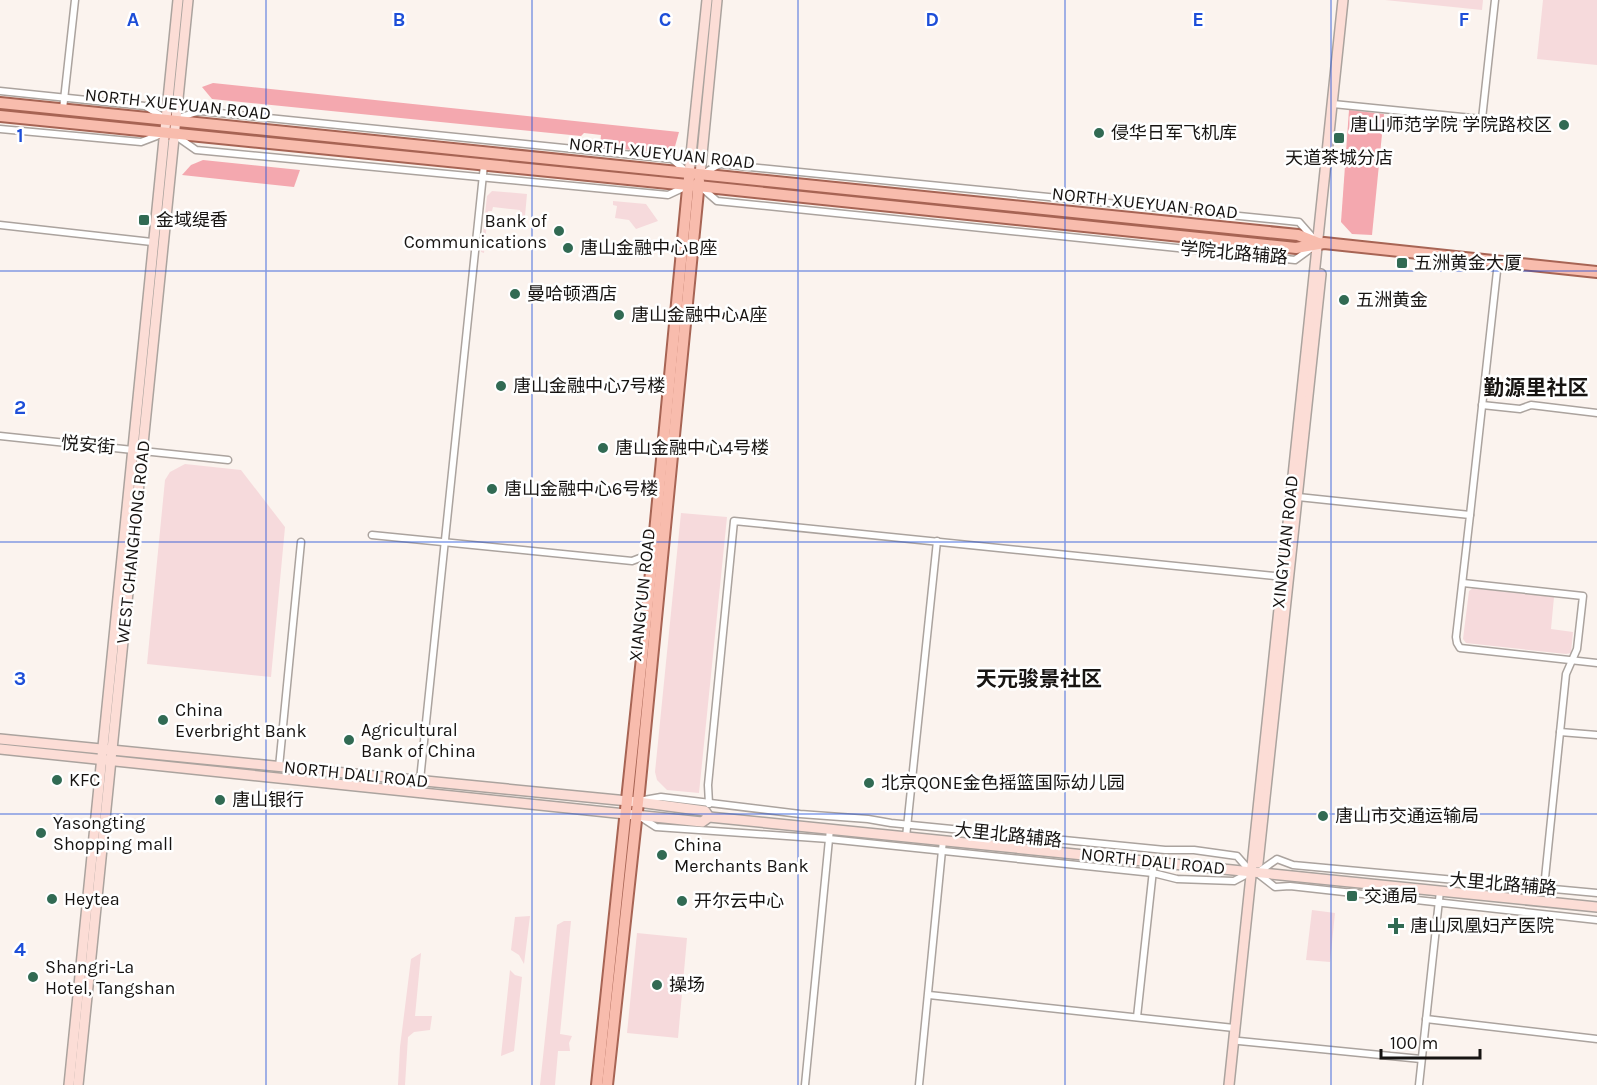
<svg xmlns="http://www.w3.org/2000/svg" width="1597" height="1085" font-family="Karla,'Noto Sans SC',sans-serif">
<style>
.green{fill:#f6dadc}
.forest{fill:#f4a8af}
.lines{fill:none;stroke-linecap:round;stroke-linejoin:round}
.street-casing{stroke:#aba39e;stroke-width:9}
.secondary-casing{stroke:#aba39e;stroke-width:12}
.primary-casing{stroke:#a76454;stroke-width:14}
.street{stroke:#fff;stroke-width:6}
.secondary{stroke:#fcddd6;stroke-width:9}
.primary{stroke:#f8bcad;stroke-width:10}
.grid{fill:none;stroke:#1d4ed8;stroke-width:1.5;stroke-opacity:0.55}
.poi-dot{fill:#316a53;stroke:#fff;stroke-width:2}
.labels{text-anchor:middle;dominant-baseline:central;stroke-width:5;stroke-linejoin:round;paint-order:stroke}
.street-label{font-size:18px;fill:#171412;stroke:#fff}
.poi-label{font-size:18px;fill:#171412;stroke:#fff;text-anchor:start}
.quarter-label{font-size:21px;font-weight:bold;fill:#171412;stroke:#fff}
.grid-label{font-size:20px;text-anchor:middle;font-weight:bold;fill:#1d4ed8;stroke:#fff;stroke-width:5;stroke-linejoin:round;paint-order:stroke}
</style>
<rect width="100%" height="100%" fill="#fbf3ee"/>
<g class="green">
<path d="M1385,0H1483L1482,10Z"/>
<path d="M1543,0H1597V65L1537,59Z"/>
<path d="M492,191L527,194L525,216H520V210L493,207L492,211H488L484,253L481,252L487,196Z"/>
<path d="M613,201L646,204L658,221L636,229L629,220L615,218L617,206L613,205Z"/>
<path d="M185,464L241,470L285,527L271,677L147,664L165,480L170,472Z"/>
<path d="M681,513L727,517L699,793L667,790L657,780L655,772Z"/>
<path d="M1473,588L1554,597L1551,629L1573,632L1571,653L1566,654L1466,643L1463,639L1469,591Z"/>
<path d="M1312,910L1335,913L1330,962L1306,960Z"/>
<path d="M530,916L524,964L519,955L511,950L515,917Z"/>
<path d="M564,921H571L560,1034L572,1036L569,1043L570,1051H558L555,1085H540L557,925Z"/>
<path d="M637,933L687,938L678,1038L627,1033Z"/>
<path d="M421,953L415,1016H432L430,1030L414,1032L408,1037L405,1085H398L400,1047L411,959Z"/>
<path d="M510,970L515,975L522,977L514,1051L501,1056Z"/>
</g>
<g class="forest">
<path d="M213,83L679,132L674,150L666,153L600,147L601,135L584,133L581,136L212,99L202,87Z"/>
<path d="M1349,110L1384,114L1372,235L1352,234L1341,222Z"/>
<path d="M203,160L300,170L294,187L182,175L191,165Z"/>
</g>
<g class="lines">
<g class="street-casing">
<g id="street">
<path d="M0,91L145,106L163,117"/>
<path d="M1333,104L1482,119L1495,0"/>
<path d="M63,109L75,0"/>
<path d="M178,118L200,111L672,159L687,172"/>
<path d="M0,129L141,142L162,134"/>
<path d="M176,136L196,150L668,195L685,187"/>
<path d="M704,173L720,164L1299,222L1314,239"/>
<path d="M702,188L717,201L1295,260L1313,247"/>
<path d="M0,225L152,242"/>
<path d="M1482,405L1520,409L1531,405L1597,413"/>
<path d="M0,436L228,460"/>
<path d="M1298,497L1470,515L1456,637L1457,643L1460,648L1597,663"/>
<path d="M1470,515L1498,262"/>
<path d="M372,535L632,561L653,553"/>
<path d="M1463,583L1583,596L1577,649L1566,674L1544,888"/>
<path d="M1560,732L1597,735"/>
<path d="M279,767L301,542"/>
<path d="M420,780L484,165"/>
<path d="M709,804L708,785L734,521L1274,576"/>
<path d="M639,816L656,827L829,839L1153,873L1177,879L1234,881L1251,872L1237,856L1194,850H1165L891,823L868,819L800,814L661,797L644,800"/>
<path d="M906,837L937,541"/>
<path d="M1597,893L1293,865L1277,859L1257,873L1275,887L1290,886L1597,920"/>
<path d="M929,995L1234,1028"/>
<path d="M1137,1017L1154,861"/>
<path d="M1426,1019L1597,1039"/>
<path d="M1239,1041L1421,1059"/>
<path d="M805,1085L830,829"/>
<path d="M919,1085L943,840"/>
<path d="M1419,1085L1440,891"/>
</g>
</g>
<g class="secondary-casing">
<g id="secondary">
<path d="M689,174L707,0"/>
<path d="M700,175L717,0"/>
<path d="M0,739L638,802L705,811L709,817"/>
<path d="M0,749L702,822L709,817L1597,907"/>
<path d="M1258,863L1321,274"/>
<path d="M69,1085L178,0"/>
<path d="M78,1085L188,0"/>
<path d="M1229,1085L1343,0"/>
</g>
</g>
<g class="primary-casing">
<g id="primary">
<path d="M0,103C433,147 865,191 1298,235L1318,243"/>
<path d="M0,116L688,185L1296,248L1324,243L1597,272"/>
<path d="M597,1085L653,553L689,178"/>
<path d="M607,1085L638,802L699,181"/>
</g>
</g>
<use href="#street" class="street"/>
<use href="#secondary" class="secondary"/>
<use href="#primary" class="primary"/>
</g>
<path class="grid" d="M266,0V1085M532,0V1085M798,0V1085M1065,0V1085M1331,0V1085M0,271H1597M0,542H1597M0,814H1597"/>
<g class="poi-dot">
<circle cx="1564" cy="125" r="6"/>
<circle cx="1099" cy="133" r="6"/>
<rect x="1333" y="132" width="12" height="12" rx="3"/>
<rect x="138" y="214" width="12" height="12" rx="3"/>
<circle cx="559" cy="231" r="6"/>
<circle cx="568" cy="248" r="6"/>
<rect x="1396" y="257" width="12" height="12" rx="3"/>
<circle cx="515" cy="294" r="6"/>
<circle cx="1344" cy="300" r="6"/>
<circle cx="619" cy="315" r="6"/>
<circle cx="501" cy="386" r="6"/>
<circle cx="603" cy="448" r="6"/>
<circle cx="492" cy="489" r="6"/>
<circle cx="163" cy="720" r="6"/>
<circle cx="349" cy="740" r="6"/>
<circle cx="57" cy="780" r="6"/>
<circle cx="869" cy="783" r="6"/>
<circle cx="220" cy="800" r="6"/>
<circle cx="1323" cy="816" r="6"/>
<circle cx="41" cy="833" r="6"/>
<circle cx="662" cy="855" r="6"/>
<rect x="1346" y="890" width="12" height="12" rx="3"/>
<circle cx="52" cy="899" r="6"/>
<circle cx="682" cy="901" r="6"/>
<path d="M1393 917h6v6h6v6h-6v6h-6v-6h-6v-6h6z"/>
<circle cx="33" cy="977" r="6"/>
<circle cx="657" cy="985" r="6"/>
</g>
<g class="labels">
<g class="street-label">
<text transform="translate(178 104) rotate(6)">NORTH XUEYUAN ROAD</text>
<text transform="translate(662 153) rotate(6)">NORTH XUEYUAN ROAD</text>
<text transform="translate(1145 203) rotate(6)">NORTH XUEYUAN ROAD</text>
<text transform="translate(1234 253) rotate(5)">学院北路辅路</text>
<text transform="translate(88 445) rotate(5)">悦安街</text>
<text transform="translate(133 542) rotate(-84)">WEST CHANGHONG ROAD</text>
<text transform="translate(1285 542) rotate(-84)">XINGYUAN ROAD</text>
<text transform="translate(642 595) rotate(-84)">XIANGYUN ROAD</text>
<text transform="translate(356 774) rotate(6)">NORTH DALI ROAD</text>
<text transform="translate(1008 835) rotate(6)">大里北路辅路</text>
<text transform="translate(1153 861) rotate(6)">NORTH DALI ROAD</text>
<text transform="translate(1503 884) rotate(5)">大里北路辅路</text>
</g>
<g class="poi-label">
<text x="1552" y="125" text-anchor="end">唐山师范学院 学院路校区</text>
<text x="1111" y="133">侵华日军飞机库</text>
<text x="1339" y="158" text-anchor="middle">天道茶城分店</text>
<text x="156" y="220">金域缇香</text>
<text x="547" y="221" text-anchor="end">Bank of<tspan x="547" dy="21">Communications</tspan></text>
<text x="580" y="248">唐山金融中心B座</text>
<text x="1414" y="263">五洲黄金大厦</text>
<text x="527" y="294">曼哈顿酒店</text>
<text x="1356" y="300">五洲黄金</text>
<text x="631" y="315">唐山金融中心A座</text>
<text x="513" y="386">唐山金融中心7号楼</text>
<text x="615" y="448">唐山金融中心4号楼</text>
<text x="504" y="489">唐山金融中心6号楼</text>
<text x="175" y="710">China<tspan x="175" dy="21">Everbright Bank</tspan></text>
<text x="361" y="730">Agricultural<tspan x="361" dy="21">Bank of China</tspan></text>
<text x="69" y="780">KFC</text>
<text x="881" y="783">北京QONE金色摇篮国际幼儿园</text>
<text x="232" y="800">唐山银行</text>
<text x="1335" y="816">唐山市交通运输局</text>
<text x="53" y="823">Yasongting<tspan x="53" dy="21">Shopping mall</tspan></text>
<text x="674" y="845">China<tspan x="674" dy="21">Merchants Bank</tspan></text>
<text x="1364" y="896">交通局</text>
<text x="64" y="899">Heytea</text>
<text x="694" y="901">开尔云中心</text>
<text x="1410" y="926">唐山凤凰妇产医院</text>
<text x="45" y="967">Shangri-La<tspan x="45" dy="21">Hotel, Tangshan</tspan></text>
<text x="669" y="985">操场</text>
</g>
<g class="quarter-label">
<text x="1536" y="388">勤源里社区</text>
<text x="1039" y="679">天元骏景社区</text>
</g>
</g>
<g class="grid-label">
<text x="133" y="26">A</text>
<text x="399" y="26">B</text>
<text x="665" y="26">C</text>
<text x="932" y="26">D</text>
<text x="1198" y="26">E</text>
<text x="1464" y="26">F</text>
<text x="20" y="142">1</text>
<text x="20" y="414">2</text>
<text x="20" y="685">3</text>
<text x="20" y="956">4</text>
</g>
<path d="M1381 1049v9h99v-9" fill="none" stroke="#171412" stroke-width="3"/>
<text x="1390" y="1049" font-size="18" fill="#171412" stroke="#ffffff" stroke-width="4.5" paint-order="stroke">100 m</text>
</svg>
